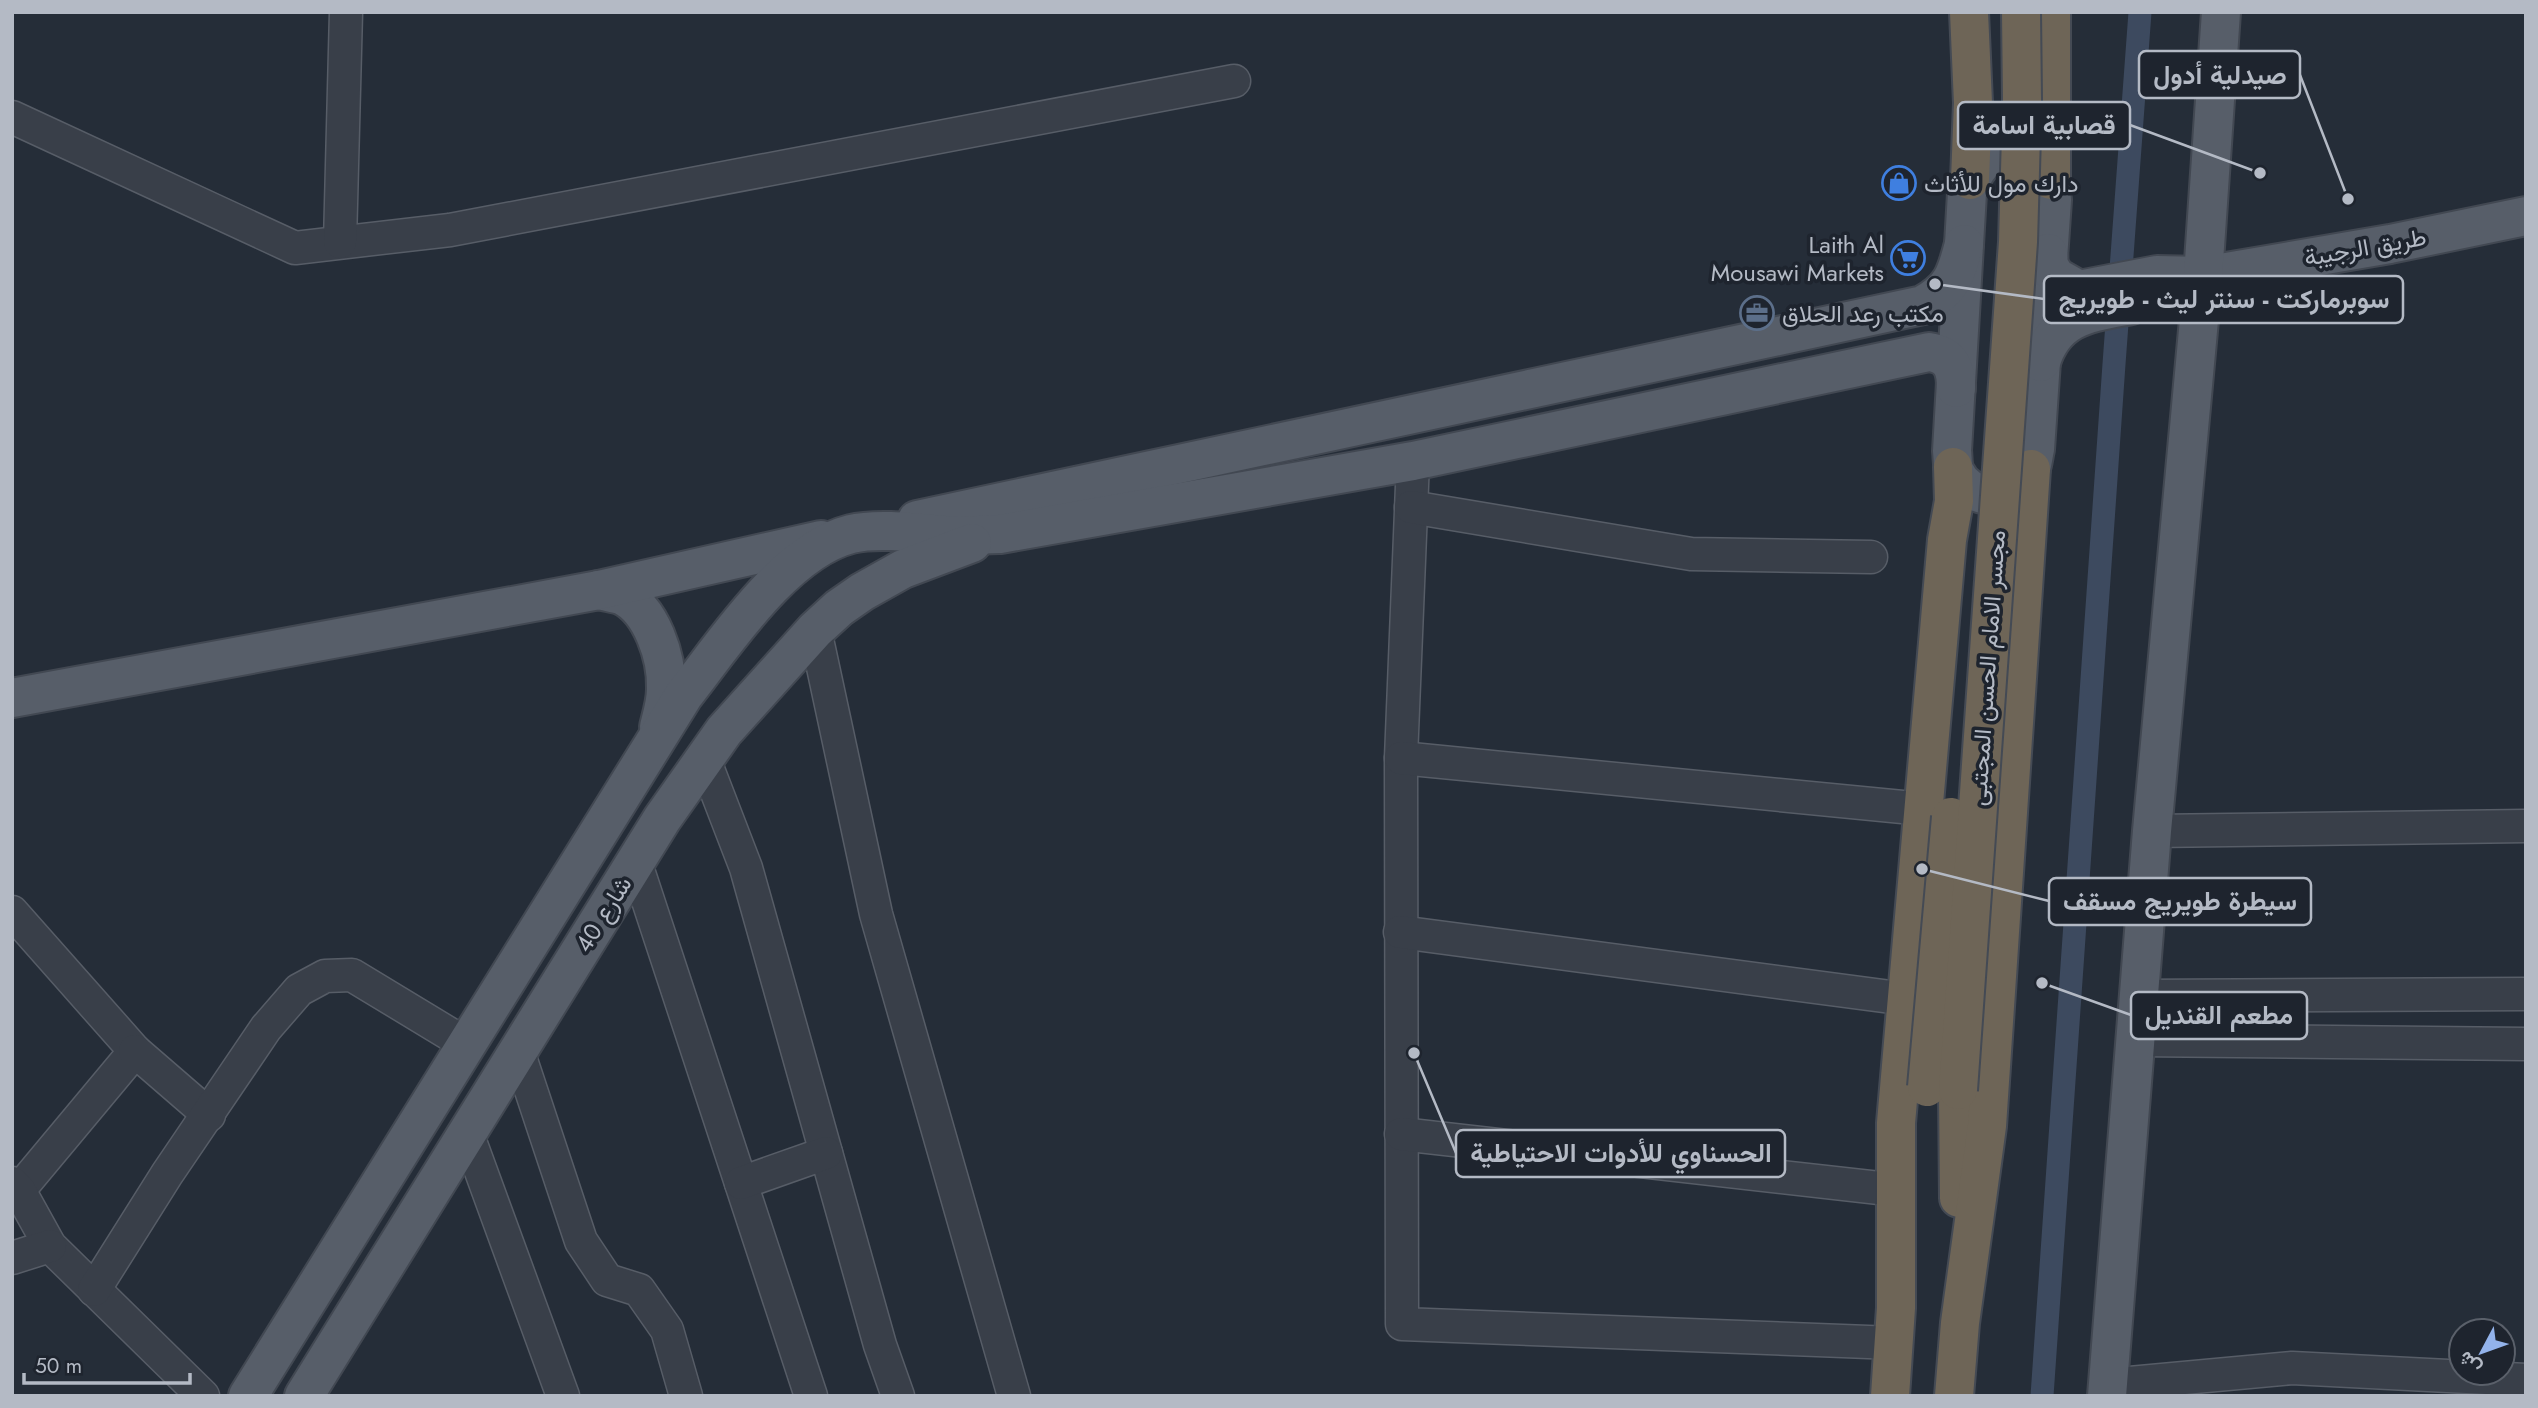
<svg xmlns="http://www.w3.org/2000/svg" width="2538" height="1408" font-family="Jost,Vazirmatn,sans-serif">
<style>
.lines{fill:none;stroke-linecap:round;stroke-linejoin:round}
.canal{stroke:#3d4a5f;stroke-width:23}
.minor-casing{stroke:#575d67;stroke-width:35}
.major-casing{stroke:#424852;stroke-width:42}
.highway-casing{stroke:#444a54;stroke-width:42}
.minor{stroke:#393f49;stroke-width:32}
.major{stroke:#575e69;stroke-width:38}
.highway{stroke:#6e6557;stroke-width:38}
.highway-bridge-casing{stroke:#444a54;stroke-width:42;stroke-linecap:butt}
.highway-bridge{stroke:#6e6557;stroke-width:38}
.labels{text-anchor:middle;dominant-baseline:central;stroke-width:7;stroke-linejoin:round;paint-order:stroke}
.poi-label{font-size:24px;fill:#b4bac5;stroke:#1e242e;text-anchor:start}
.street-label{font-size:24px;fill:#b4bac5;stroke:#1e242e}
.leader{fill:none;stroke:#b4bac5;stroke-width:2.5}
.callout-dot{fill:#b4bac5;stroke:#1e242e;stroke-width:2.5}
.callout{fill:#1e242e;stroke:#b4bac5;stroke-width:2.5}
.callout-label{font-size:26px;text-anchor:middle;font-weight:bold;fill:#b4bac5}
</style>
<rect width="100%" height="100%" fill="#252d38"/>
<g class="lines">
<path class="canal" d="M2042,1396L2114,364L2140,12"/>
<g class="minor-casing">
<g id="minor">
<path d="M12,117L295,248L450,230L1234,81"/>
<path d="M340,242L346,12"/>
<path d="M1413,461L1401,758L1402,1324L1894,1343"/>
<path d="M1411,507L1691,554L1871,557"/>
<path d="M815,630L876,914L1014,1396"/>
<path d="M1401,758L1923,809"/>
<path d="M704,759L746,868L880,1345L898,1396"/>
<path d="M2152,831L2526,826"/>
<path d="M635,861L811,1396"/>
<path d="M12,912L135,1051L19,1190"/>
<path d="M1400,932L1906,999"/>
<path d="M2139,996L2526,994"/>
<path d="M2135,1040L2526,1044"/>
<path d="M135,1051L209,1115"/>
<path d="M518,1051L581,1241L607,1280L639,1290L667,1330L686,1396"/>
<path d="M467,1133L563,1396"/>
<path d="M1401,1134L1897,1190"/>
<path d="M12,1183L19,1190L50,1246L203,1396"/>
<path d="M741,1183L826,1153"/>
<path d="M12,1258L50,1246"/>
<path d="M94,1290L167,1174L266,1028L299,990L325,976L352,975L466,1044"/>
<path d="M2108,1385L2292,1368L2526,1380"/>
</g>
</g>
<g class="major-casing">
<g id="major">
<path d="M2006,149C2040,150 2050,169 2052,200L2035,449C2033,457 2033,467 2028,475C2012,502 1969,502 1955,472C1952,466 1953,458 1952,451L1967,193C1972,171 1984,155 2006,149Z"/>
<path d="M2048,253L2049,266L2056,277L2079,290L2157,275L2203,276L2390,244L2526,216"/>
<path d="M2041,362C2055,316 2089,313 2131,305"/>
<path d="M917,520L1923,305C1952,289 1956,275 1964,244"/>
<path d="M599,590C606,592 614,593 621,595C652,609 667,658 666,689C666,702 662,715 659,727"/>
<path d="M12,698L599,590L821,540"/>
<path d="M248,1396L684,695C725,643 784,551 851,534C880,527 927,534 957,536C971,536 986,534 1000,534L1413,461L1929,352C1951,355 1956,368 1956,388"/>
<path d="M304,1396L662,819L724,731L815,630L839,608L862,592L903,569L972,543"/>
<path d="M2107,1396L2152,831L2203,276L2221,12"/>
</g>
</g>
<g class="highway-casing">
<g id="highway">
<path d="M1969,12L1973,103L1970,180"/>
<path d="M2051,180V12"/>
<path d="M1958,1090L1959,1198"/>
<path d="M1890,1396L1896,1308V1123L1947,540L1954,501L1953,467"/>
<path d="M1954,1396L1960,1323L1987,1126L2031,469"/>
</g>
</g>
<use href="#minor" class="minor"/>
<use href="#major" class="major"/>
<use href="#highway" class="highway"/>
<g class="highway-bridge-casing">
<g id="highway-bridge">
<path d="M1927,1087L1951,817"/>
<path d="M1958,1090L2018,242L2022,99L2021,12"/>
</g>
</g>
<use href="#highway-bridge" class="highway-bridge"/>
</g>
<defs>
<g id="shop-ring" transform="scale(1.75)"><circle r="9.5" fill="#1e242e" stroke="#3f7fe0" stroke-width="1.5"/><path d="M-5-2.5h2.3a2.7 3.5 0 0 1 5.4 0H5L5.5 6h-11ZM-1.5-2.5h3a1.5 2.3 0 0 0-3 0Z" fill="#3f7fe0"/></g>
<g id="supermarket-ring" transform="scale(1.75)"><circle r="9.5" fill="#1e242e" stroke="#3f7fe0" stroke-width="1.5"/><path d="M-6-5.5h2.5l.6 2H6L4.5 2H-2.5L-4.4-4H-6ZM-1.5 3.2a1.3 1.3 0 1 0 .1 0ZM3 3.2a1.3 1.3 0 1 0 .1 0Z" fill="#3f7fe0"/></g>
<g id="office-ring" transform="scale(1.75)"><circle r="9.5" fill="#1e242e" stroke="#5c6f8a" stroke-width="1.5"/><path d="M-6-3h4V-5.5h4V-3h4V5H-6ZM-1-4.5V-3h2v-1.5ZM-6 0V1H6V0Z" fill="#5c6f8a"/></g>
</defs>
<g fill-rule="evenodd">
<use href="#shop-ring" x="1899" y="183"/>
<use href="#supermarket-ring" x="1908" y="258"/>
<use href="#office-ring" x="1757" y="313"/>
</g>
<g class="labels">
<g class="poi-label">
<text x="1924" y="183">دارك مول للأثاث</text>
<text x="1884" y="244" text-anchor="end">Laith Al<tspan x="1884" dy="28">Mousawi Markets</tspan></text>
<text x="1782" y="313">مكتب رعد الحلاق</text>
</g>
<g class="street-label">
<text transform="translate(2365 247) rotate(-10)">طريق الرجيبة</text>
<text transform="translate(1987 668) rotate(-86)">مجسر الامام الحسن المجتبى</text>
<text transform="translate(603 914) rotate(-58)">شارع 40</text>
</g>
</g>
<path class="leader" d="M2348 199L2300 75M2260 173L2130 125M1935 284L2044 299M1922 869L2049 901M2042 983L2131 1015M1414 1053L1456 1153"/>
<g class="callout-dot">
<circle cx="2348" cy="199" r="7"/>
<circle cx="2260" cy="173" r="7"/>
<circle cx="1935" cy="284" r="7"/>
<circle cx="1922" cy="869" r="7"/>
<circle cx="2042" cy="983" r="7"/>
<circle cx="1414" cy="1053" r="7"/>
</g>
<g class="callout">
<rect x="2139" y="51" width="161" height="47" rx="7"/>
<rect x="1958" y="102" width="172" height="47" rx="7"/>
<rect x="2044" y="276" width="359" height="47" rx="7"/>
<rect x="2049" y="878" width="262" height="47" rx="7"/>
<rect x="2131" y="992" width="176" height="47" rx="7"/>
<rect x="1456" y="1130" width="329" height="47" rx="7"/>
</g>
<g class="callout-label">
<text x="2220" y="84">صيدلية أدول</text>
<text x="2044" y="134">قصابية اسامة</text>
<text x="2224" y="308">سوبرماركت - سنتر ليث - طويريج</text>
<text x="2180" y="910">سيطرة طويريج مسقف</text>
<text x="2219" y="1024">مطعم القنديل</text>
<text x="1621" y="1162">الحسناوي للأدوات الاحتياطية</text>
</g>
<rect width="2538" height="1408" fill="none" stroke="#b4bac5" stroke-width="28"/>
<g transform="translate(2482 1352) rotate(229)"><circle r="33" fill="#1e242e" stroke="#5a606a" stroke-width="2"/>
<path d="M0-5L12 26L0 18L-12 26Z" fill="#93b3eb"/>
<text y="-10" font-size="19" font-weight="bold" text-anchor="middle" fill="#b4bac5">ش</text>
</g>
<path d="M24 1373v10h166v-10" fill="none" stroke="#b4bac5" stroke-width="3.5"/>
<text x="35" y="1373" font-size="21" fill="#b4bac5" stroke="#1e242e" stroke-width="5" paint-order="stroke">50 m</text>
</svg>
